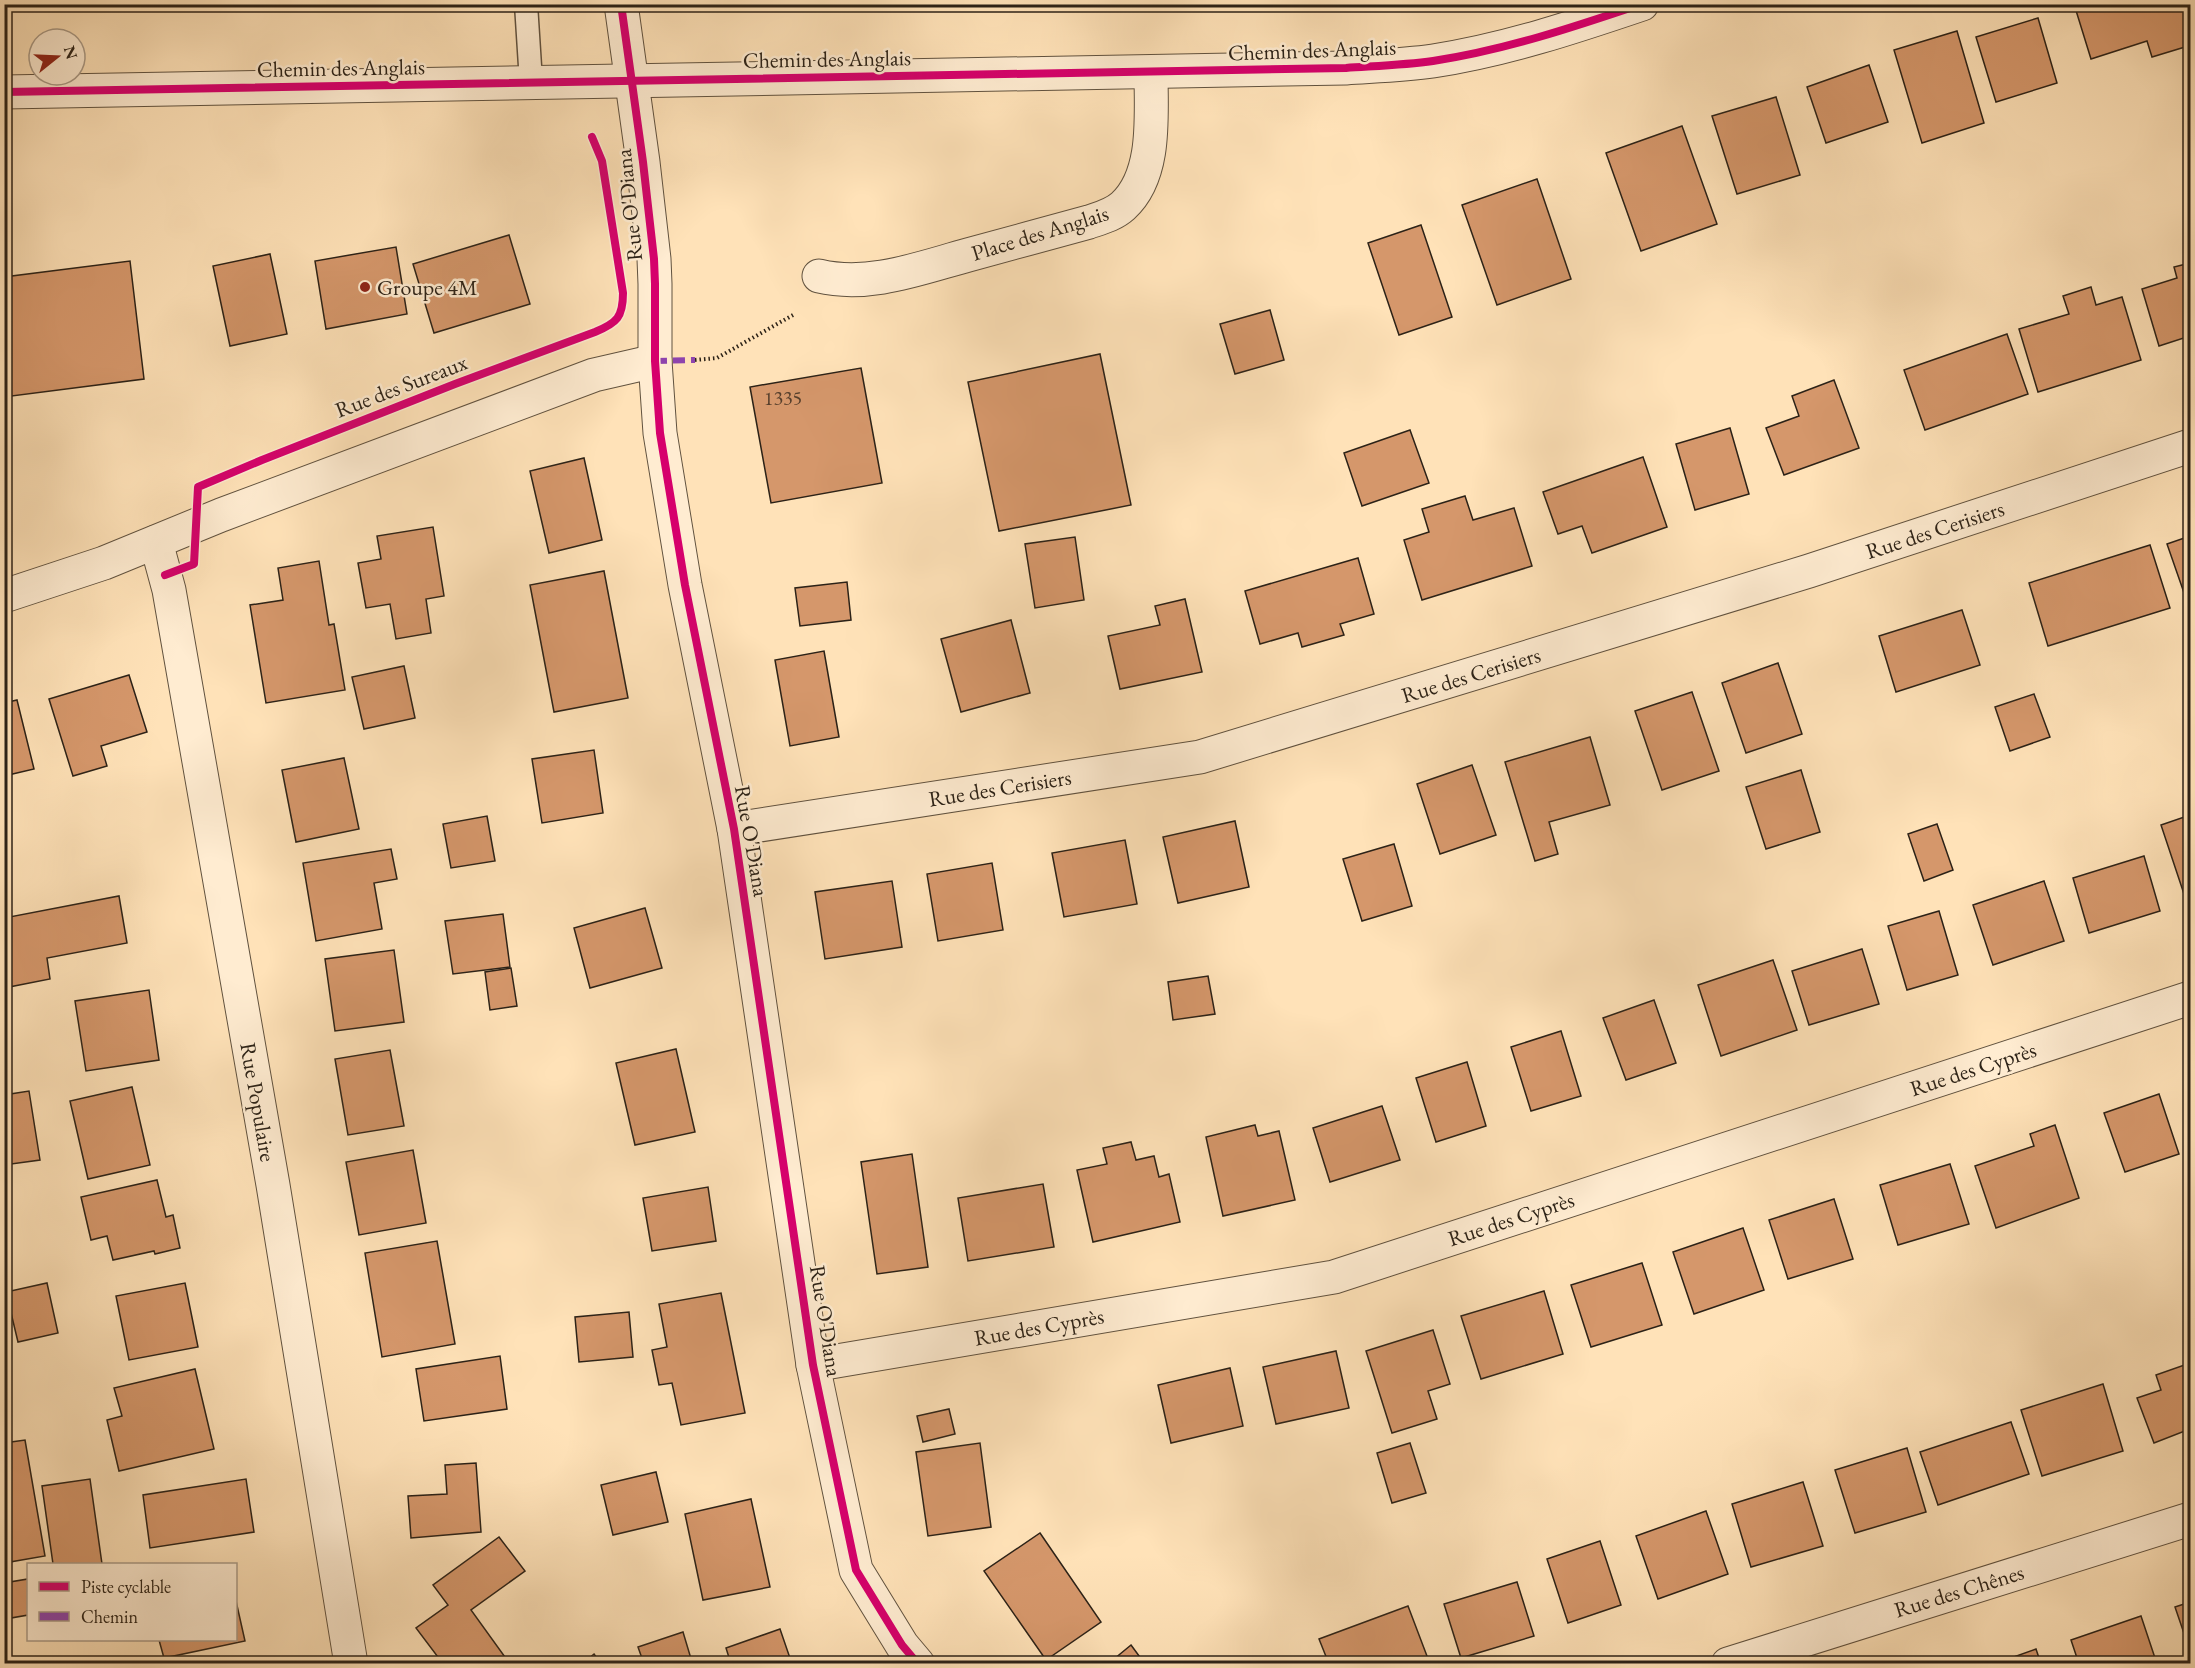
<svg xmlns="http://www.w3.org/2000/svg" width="2195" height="1668" font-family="'EB Garamond',serif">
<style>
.building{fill:#d5976b;stroke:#2c2217;stroke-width:1.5}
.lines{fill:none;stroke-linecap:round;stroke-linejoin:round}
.service-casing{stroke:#61523f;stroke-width:25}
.minor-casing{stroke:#61523f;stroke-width:35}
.tertiary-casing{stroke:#61523f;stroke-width:35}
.path{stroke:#2c2217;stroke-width:4;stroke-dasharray:1.5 3;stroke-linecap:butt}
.service{stroke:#ffecd1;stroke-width:22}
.minor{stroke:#ffecd1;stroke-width:33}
.tertiary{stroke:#ffecd1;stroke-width:33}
.quiet{stroke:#8e44ad;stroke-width:6;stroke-dasharray:12 6;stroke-linecap:butt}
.cycleway-casing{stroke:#ffecd1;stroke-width:11}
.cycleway{stroke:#d6006c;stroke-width:8}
.poi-dot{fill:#8f2418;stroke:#ffecd1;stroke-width:2}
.labels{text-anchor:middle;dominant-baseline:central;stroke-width:5;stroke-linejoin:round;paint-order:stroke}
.number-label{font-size:20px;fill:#563f2c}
.street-label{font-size:22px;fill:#2c2217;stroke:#ffecd1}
.poi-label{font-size:22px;fill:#2c2217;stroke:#ffecd1;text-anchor:start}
</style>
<rect width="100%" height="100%" fill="#ffe2b8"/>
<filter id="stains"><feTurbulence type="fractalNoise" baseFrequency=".00333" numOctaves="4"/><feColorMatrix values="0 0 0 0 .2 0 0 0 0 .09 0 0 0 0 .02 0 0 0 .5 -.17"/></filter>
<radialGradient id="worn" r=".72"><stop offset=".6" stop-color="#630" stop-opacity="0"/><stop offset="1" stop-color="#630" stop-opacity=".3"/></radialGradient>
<g class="building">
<path d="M2074,4H2190V65L2185,47L2152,57L2147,41L2091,59Z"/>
<path d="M2038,18L2057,83L1996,102L1976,37Z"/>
<path d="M1957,31L1984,123L1922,143L1894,50Z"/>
<path d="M1869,65L1888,122L1826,143L1807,87Z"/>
<path d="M1776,97L1800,175L1737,194L1712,116Z"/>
<path d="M1682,126L1717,224L1641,251L1606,153Z"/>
<path d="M1537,179L1571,279L1497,305L1462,205Z"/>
<path d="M1421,225L1452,317L1399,335L1368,243Z"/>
<path d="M509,235L530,304L434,333L413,264Z"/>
<path d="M396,247L407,314L326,329L315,261Z"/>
<path d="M270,254L287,334L230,346L213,266Z"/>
<path d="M130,261L144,379L4,397V277Z"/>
<path d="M2190,263V336L2159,346L2142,289L2177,278L2174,267Z"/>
<path d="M2091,287L2096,305L2122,297L2141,360L2038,392L2019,329L2069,314L2063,296Z"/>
<path d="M1270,310L1284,360L1235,374L1220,324Z"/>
<path d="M2007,334L2028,394L1925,430L1904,370Z"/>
<path d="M1100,354L1131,505L999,531L968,382Z"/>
<path d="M861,368L882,483L771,503L750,387Z"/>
<path d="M1834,380L1859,448L1784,475L1766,428L1799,416L1792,396Z"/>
<path d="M1730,428L1749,494L1695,510L1676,444Z"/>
<path d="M1410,430L1429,483L1362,506L1344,453Z"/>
<path d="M1643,457L1667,527L1592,553L1582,526L1558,534L1543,492Z"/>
<path d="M584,458L602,540L549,553L530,471Z"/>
<path d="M1465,496L1473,520L1514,508L1532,566L1422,600L1404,540L1429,532L1422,509Z"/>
<path d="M433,527L444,596L426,599L431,633L396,639L390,604L366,608L358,563L381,559L377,536Z"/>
<path d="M2190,536V610L2167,544Z"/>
<path d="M1075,537L1084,600L1035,608L1025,544Z"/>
<path d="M2150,545L2170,608L2048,646L2029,583Z"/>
<path d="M1358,558L1374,614L1340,624L1344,635L1302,647L1298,633L1260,644L1245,591Z"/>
<path d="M319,561L329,625L334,624L345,690L266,703L250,605L283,600L278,568Z"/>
<path d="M604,571L628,698L554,712L530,585Z"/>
<path d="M847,582L851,620L800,626L795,588Z"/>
<path d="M1185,599L1202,672L1120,689L1108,636L1160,625L1155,606Z"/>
<path d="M1962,610L1980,665L1896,692L1879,636Z"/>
<path d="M1011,620L1030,693L961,712L941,639Z"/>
<path d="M824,651L839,737L790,746L775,660Z"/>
<path d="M1778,663L1802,734L1746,753L1722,683Z"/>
<path d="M404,666L415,718L364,729L352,677Z"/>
<path d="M129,675L147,732L101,746L107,766L73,776L49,699Z"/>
<path d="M1692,692L1719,771L1662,790L1635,711Z"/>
<path d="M2034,694L2050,737L2010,751L1995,707Z"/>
<path d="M17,700L34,769L4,776V703Z"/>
<path d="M1590,737L1610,805L1549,822L1558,854L1535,861L1505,762Z"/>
<path d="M594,750L603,813L542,823L532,759Z"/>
<path d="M344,758L359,829L296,842L282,770Z"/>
<path d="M1472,765L1496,835L1440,854L1417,784Z"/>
<path d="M1801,770L1820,832L1766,849L1746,787Z"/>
<path d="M2190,815V895L2185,897L2161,825Z"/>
<path d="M487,816L495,861L451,868L443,824Z"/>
<path d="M1235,821L1249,887L1178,903L1163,837Z"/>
<path d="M1937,824L1953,870L1924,881L1908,834Z"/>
<path d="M1125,840L1137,904L1064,917L1052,853Z"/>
<path d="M1394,844L1412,906L1362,921L1343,859Z"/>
<path d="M391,849L397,879L374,883L382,929L316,941L303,863Z"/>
<path d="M2144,856L2160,911L2089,933L2073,878Z"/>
<path d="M992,863L1003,930L938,941L927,874Z"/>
<path d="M892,881L902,947L825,959L815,892Z"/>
<path d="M2044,881L2064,941L1993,965L1973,905Z"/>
<path d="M119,896L127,943L47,958L50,979L4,988V918Z"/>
<path d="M645,908L662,968L590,988L574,928Z"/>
<path d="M1939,911L1958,975L1907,990L1888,926Z"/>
<path d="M503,914L510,967L453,974L445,921Z"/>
<path d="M1862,949L1879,1004L1809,1025L1792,971Z"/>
<path d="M394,950L404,1022L335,1031L325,959Z"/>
<path d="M1773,960L1797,1030L1721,1056L1698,985Z"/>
<path d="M511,968L517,1006L490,1010L485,972Z"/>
<path d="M1208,976L1215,1014L1173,1020L1168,982Z"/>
<path d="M149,990L159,1060L86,1071L75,1001Z"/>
<path d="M1654,1000L1676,1063L1626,1080L1603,1018Z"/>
<path d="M1561,1031L1581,1096L1531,1111L1511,1047Z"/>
<path d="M676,1049L695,1132L635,1145L616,1063Z"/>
<path d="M390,1050L404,1126L348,1135L335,1059Z"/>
<path d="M1467,1062L1486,1126L1436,1142L1416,1078Z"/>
<path d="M132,1087L150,1165L88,1179L70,1101Z"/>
<path d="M29,1091L40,1160L4,1165V1095Z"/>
<path d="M2159,1094L2179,1154L2125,1172L2104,1113Z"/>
<path d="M1382,1106L1400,1160L1330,1182L1313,1128Z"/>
<path d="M1255,1125L1258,1136L1279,1131L1295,1200L1223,1216L1206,1137Z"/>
<path d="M2055,1125L2079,1198L1996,1228L1975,1166L2034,1146L2030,1134Z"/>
<path d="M1131,1142L1136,1160L1154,1156L1159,1177L1169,1174L1180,1222L1093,1242L1077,1170L1107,1164L1103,1148Z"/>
<path d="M413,1150L426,1223L359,1235L346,1162Z"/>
<path d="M912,1154L928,1267L877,1274L861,1162Z"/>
<path d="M1950,1164L1969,1224L1898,1245L1880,1185Z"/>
<path d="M157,1180L166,1217L173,1215L180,1248L155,1254L154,1251L113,1260L107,1236L91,1240L81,1197Z"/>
<path d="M1043,1184L1054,1247L968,1261L958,1198Z"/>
<path d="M708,1187L716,1241L652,1251L643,1198Z"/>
<path d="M1834,1199L1853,1259L1788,1279L1769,1220Z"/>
<path d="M1743,1228L1764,1290L1694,1314L1673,1252Z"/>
<path d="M437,1241L455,1344L382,1357L365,1253Z"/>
<path d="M1642,1263L1662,1325L1591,1347L1571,1285Z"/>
<path d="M47,1283L58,1333L18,1342L6,1292Z"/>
<path d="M185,1283L198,1347L129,1360L116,1296Z"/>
<path d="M1544,1291L1563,1354L1481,1379L1461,1316Z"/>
<path d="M721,1293L745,1413L681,1425L672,1383L659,1385L652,1350L667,1347L659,1304Z"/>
<path d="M629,1312L633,1357L579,1362L575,1317Z"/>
<path d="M1433,1330L1450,1384L1428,1391L1437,1419L1392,1433L1366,1351Z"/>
<path d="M1336,1351L1349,1408L1276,1424L1263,1367Z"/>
<path d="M500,1356L507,1409L424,1421L416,1369Z"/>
<path d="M2190,1363V1429L2154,1443L2137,1398L2161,1390L2156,1375Z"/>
<path d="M1230,1368L1243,1426L1171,1443L1158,1385Z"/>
<path d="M195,1369L214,1449L119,1471L107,1420L122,1416L114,1388Z"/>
<path d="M2103,1384L2123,1451L2042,1476L2021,1410Z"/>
<path d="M949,1409L955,1434L923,1442L917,1416Z"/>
<path d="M2011,1422L2029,1474L1938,1505L1920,1452Z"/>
<path d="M25,1440L45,1556L4,1563V1443Z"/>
<path d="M980,1443L991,1527L928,1536L916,1452Z"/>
<path d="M1410,1443L1426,1493L1392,1503L1377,1453Z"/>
<path d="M1907,1448L1926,1512L1855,1533L1835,1470Z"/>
<path d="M476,1463L481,1532L411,1538L408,1496L447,1494L445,1465Z"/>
<path d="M656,1472L668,1522L613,1535L601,1485Z"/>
<path d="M90,1479L102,1564H53L42,1486Z"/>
<path d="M246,1479L254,1532L150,1548L143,1495Z"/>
<path d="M1803,1482L1823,1546L1751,1567L1732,1504Z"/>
<path d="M751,1499L770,1587L703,1600L685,1514Z"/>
<path d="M1706,1511L1728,1574L1658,1599L1636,1536Z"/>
<path d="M1040,1533L1101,1622L1046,1660L984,1571Z"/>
<path d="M499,1537L525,1571L471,1610L510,1664H437L441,1661L416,1628L448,1605L433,1585Z"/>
<path d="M1600,1541L1621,1605L1568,1623L1547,1559Z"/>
<path d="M28,1579V1615L5,1619L4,1583Z"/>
<path d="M1517,1582L1534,1636L1461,1658L1444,1604Z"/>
<path d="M236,1601L245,1641L164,1658L159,1640H236Z"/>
<path d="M2190,1602V1651L2175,1607Z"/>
<path d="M1408,1606L1430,1664H1329L1319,1639Z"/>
<path d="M2141,1616L2157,1664H2079L2071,1640Z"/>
<path d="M780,1629L792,1664H731L726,1648Z"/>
<path d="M683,1632L692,1662L687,1664H644L638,1647Z"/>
<path d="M1131,1645L1145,1664H1108Z"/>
<path d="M2036,1649L2041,1664H1994Z"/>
<path d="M594,1654L601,1664H582Z"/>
</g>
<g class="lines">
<g class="service-casing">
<path id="service" d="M526,4L531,82"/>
</g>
<g class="minor-casing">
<g id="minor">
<path d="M621,4L643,162L654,259L655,284V361L660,433L685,585L734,829L813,1365L856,1570L902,1645L918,1664"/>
<path d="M819,276C869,288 920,268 968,255C1008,244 1049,233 1089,222C1101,218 1113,215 1123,206C1157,175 1151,115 1151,73"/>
<path d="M156,542L169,590L273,1185L351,1664"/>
<path d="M4,596L104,563L221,515L594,375L655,361"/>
<path d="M734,829L1200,757L1809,571L2190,446"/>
<path d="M813,1365L1334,1277L2190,998"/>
<path d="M1728,1664L2190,1519"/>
</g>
</g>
<g class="tertiary-casing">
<path id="tertiary" d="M4,92L1346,68C1375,66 1405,65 1433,61C1505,50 1574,27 1642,4"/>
</g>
<path class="path" d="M695,360L717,358L793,315"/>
<use href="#service" class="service"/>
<use href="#minor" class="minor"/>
<use href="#tertiary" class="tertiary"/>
<path class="quiet" d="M655,361L695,360"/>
<g class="cycleway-casing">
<g id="cycleway">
<path d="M621,4L643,162L654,259L655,284V361L660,433L685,585L734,829L813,1365L856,1570L902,1645L918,1664"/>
<path d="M4,92L1346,68C1375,66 1405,65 1433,61C1505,50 1574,27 1642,4"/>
<path d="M165,575L194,564L198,487L262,460L455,384L595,332C617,323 623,317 623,293L602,161L592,137"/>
</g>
</g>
<use href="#cycleway" class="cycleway"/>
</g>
<circle class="poi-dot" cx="365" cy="287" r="6"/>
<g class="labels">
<g class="number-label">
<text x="783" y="398">1335</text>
</g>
<g class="street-label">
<text transform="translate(1312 50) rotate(-2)">Chemin des Anglais</text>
<text transform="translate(827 59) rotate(-1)">Chemin des Anglais</text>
<text transform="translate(341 68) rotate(-1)">Chemin des Anglais</text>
<text transform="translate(629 205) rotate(-96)">Rue O'Diana</text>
<text transform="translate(1040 233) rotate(-17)">Place des Anglais</text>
<text transform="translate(401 386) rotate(-21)">Rue des Sureaux</text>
<text transform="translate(1935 530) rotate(-18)">Rue des Cerisiers</text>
<text transform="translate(1471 675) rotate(-17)">Rue des Cerisiers</text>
<text transform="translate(1000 788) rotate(-9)">Rue des Cerisiers</text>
<text transform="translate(752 841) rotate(80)">Rue O'Diana</text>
<text transform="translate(1973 1069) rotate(-18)">Rue des Cyprès</text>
<text transform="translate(258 1102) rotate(80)">Rue Populaire</text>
<text transform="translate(1511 1219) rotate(-18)">Rue des Cyprès</text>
<text transform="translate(826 1321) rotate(81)">Rue O'Diana</text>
<text transform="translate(1039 1327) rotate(-10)">Rue des Cyprès</text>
<text transform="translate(1959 1591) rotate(-17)">Rue des Chênes</text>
</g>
<g class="poi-label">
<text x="377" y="287">Groupe 4M</text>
</g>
</g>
<rect width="2195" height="1668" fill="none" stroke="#ffe2b8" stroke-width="24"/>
<rect x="6" y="6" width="2183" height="1656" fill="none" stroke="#2c2217" stroke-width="3"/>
<rect x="12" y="12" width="2171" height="1644" fill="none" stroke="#2c2217" stroke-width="1.5"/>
<rect x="27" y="1563" width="210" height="78" fill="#ffecd1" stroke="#ab9b87" stroke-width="1.5"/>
<rect x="39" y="1582" width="30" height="9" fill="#d6006c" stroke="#ab9b87" stroke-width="1.5"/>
<text x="81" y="1593" font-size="18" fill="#2c2217">Piste cyclable</text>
<rect x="39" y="1612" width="30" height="9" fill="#8e44ad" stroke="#ab9b87" stroke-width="1.5"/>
<text x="81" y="1623" font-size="18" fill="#2c2217">Chemin</text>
<g transform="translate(57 57) rotate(72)"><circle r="28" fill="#ffecd1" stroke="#ab9b87" stroke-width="1.5"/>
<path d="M0-4.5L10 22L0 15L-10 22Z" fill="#8f2418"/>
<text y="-9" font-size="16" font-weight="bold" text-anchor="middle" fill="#2c2217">N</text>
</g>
<rect width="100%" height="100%" filter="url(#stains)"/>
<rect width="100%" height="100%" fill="url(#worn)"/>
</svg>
